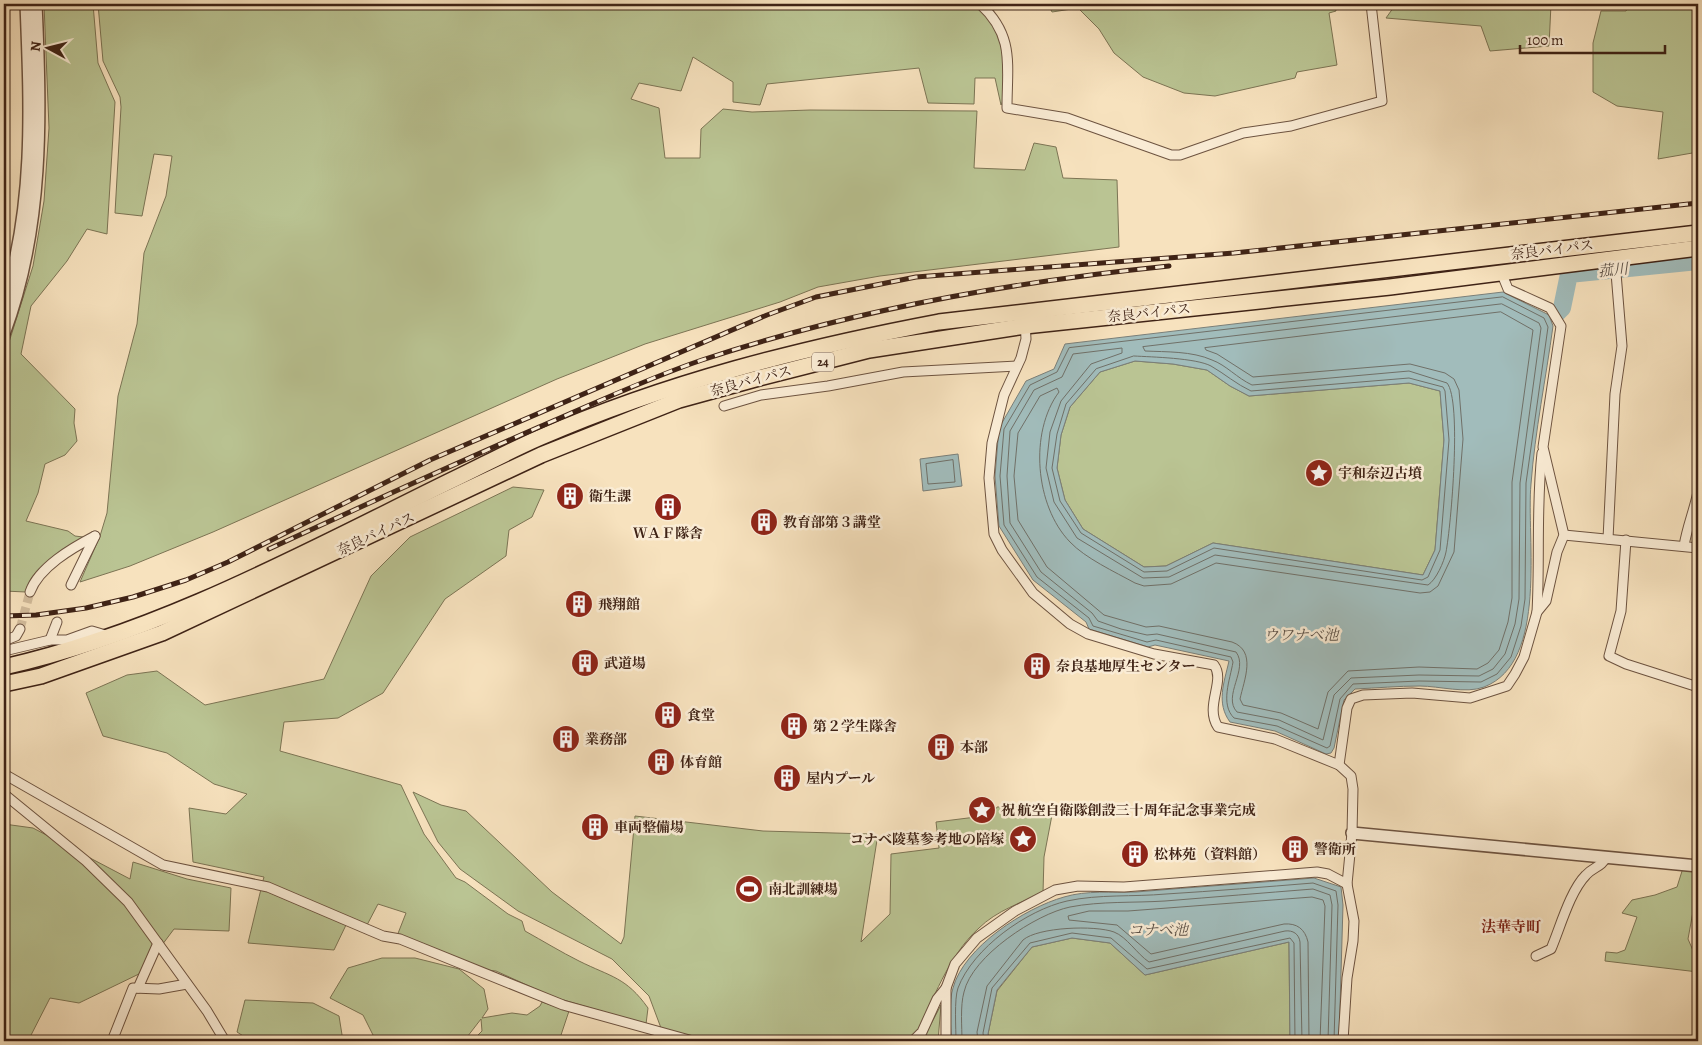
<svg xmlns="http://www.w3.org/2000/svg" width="1702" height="1045" font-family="Alegreya,'Noto Serif JP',serif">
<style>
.green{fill:#bac493;stroke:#7c7454}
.water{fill:#a1bcbb;stroke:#7a7f79;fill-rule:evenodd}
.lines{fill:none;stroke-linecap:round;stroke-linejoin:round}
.shore{stroke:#707068;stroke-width:1}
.river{stroke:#a1bcbb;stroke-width:18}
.minor-tunnel{stroke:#d2bc9c;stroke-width:9;stroke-dasharray:9 4.5;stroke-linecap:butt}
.minor-casing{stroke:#6d5340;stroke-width:11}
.tertiary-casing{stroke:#6d5340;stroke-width:14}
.trunk-casing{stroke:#3f2316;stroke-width:18}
.minor{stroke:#faecd5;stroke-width:9}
.tertiary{stroke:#faecd5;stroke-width:11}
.trunk{stroke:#f7e2be;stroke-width:15}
.rail-casing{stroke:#3f2316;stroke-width:5}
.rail{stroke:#faecd5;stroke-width:3;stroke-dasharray:9;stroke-linecap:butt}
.labels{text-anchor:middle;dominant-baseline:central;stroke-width:5;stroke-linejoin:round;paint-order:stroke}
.shield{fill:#faecd5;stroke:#775f4f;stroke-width:1}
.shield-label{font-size:12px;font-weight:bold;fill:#3f2316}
.street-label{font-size:14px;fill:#3f2316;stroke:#faecd5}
.poi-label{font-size:14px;font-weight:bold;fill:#3f2316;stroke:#faecd5;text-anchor:start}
.water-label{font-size:15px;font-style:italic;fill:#5c5148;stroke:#faecd5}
.neighbourhood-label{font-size:15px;font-weight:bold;fill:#7a1f14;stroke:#faecd5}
</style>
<rect width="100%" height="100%" fill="#f7e2be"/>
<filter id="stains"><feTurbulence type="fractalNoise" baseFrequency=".004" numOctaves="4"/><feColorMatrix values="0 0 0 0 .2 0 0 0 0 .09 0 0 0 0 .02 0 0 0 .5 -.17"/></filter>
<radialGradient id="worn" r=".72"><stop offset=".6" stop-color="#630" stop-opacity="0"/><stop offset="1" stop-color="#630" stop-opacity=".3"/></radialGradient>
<g class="green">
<path d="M44,4H93L98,63L115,102L107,234L87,229L67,261L31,306L21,354L75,409L74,423L77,441L65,455L45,464L38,493L26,521L68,531L75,536L83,537C64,551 29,567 26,592L4,591V358L33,266L44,201L49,128Z"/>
<path d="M98,4H975C985,13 999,29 1003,42C1007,53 1007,96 1001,105L995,78H975L974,104L928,103L919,68L767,84L760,105L733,102V82L693,57L681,91L639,83L631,99L659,108L665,158H700L701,129L723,109L752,112L810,110L977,111L974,168L1025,170L1034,143L1056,147L1063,178L1117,180L1119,247L880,276L818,287L780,302L645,344L557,379L213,532L130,566L80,582L100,536L107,513L118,396L137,324L144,253L166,196L172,156L154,154L142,216L115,213L121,107L120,97L103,61Z"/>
<path d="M1048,4H1335L1336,11L1329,13L1337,65L1297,72L1295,78L1215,96L1184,93L1143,77L1114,53L1099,29L1078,8L1052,12Z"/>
<path d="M1396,4H1551L1549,46L1490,51L1481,26L1386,18Z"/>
<path d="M1629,4H1698V152L1658,159L1663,112L1617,106L1593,92V43L1601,11H1626Z"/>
<path d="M1135,361L1173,364L1207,370L1230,386L1249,396L1409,383L1440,391L1444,440L1435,550L1423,575L1213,543L1166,566L1144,567L1083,529L1065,500L1057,468L1061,435L1070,407L1100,372Z"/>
<path d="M513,487L544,490L532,517L509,530L506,556L445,599L383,693L338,718L284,722L280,751L401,785L424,834L456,878L465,882L508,914L522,921L525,931C543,941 561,952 579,961C611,977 626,977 648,1008L646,1024L553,997L496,971L476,969L397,936L406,913L378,904L367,925L262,884L264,877L193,862L189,808L226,814L247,794L214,784L167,753L103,736L86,693L127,675L157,671L205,705L324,679L371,576L410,537Z"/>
<path d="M413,792L441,805L466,811L552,892L621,944L624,937L635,816L763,831L870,834L877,840L861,942L890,914L891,854L939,848L936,822L992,815L997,807H1043L1052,815L1044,857L1043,893C1022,902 996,911 979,928C948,956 933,1000 915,1038L908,1041H705L661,1028L649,996L612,959L518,911L460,869L438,842Z"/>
<path d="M4,824L33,828L130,879L133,862L187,879L231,888L229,931L174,929L141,973L79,1003L50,998L28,1041H4Z"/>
<path d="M1683,868L1698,869V884L1688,939L1698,962V972L1605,961L1606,952L1617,953L1625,950L1637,917L1622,913L1632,900L1655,895L1677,887Z"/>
<path d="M261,889L346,925L334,950L248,943Z"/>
<path d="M1072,938L1110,943L1145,975L1289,942L1290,1041H990L988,1034L997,991L1032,947Z"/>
<path d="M382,958H415L459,969L484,989L488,1009L482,1018L512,1013L527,1015L540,1006L542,1002L569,1011L559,1041H472L482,1031L481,1019L464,1041L425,1036L420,1041H386L374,1037L363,1015L330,998L348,968Z"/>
<path d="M245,1000L313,1003L339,1016L343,1041H251L237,1032Z"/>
<path d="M941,1005L938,1041H922Z"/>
</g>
<g class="water">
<path d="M1503,292L1549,315L1553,326C1546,378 1535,431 1531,484C1526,538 1549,662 1484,687C1466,694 1439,686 1420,686C1398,686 1377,688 1355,689L1344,700L1334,748L1331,753L1326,754L1275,731L1230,722C1216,703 1224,683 1229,661L1155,645L1148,647L1089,629L1086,622L1033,580L999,526L995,476L999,428L1026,381L1054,369L1065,344ZM1135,361L1173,364L1207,370L1230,386L1249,396L1409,383L1440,391L1444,440L1435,550L1423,575L1213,543L1166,566L1144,567L1083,529L1065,500L1057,468L1061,435L1070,407L1100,372Z"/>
<path d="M958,454L962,486L923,491L920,459Z"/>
<path d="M1314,878L1341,887L1343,905L1339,1041H1290L1289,942L1145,975L1110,943L1072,938L1032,947L997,990L988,1034L990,1041H952C950,1030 949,999 953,988C964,947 1025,908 1064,897C1087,890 1112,893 1136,892C1195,887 1254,883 1314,878Z"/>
</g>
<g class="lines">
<g class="shore">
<path d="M1503,297L1544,318L1548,327L1526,483L1525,599L1521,626L1511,657L1497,674L1481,682L1419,681L1353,684L1340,699L1330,746L1327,748L1277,726L1234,718C1220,704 1230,680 1233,662L1231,657L1156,640L1147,642L1093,626L1089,618L1037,577L1004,525L1000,476L1004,429L1030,385L1057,372L1069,348Z"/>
<path d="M1502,304L1539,323L1541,328L1520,483L1519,599L1515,624L1505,654L1493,669L1479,676L1419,675L1351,678L1334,695L1323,740L1279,720L1237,712C1222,696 1249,669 1236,652L1157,634L1147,635L1121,629L1098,621L1092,613L1041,572L1010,523L1007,476L1010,431L1034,390L1062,377L1073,354L1122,348V353L1091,364L1061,401L1050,432L1046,468L1054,502L1077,538L1143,578L1169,577L1215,555L1428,585C1436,580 1444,562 1446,552C1451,526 1462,401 1447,383L1409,371L1252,385C1237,378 1226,365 1212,360C1192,351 1166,352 1145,351L1143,347Z"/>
<path d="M1501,312L1533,330L1512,482V598L1508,622L1499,650L1488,663L1477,669L1419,667L1348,671L1328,692L1318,729L1281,713L1243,705L1240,699C1244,680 1257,651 1232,642L1159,626L1146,627L1104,615L1047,567L1018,520L1014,476L1018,433L1040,396L1057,388L1059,392C1029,432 1035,506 1070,542C1085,558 1115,572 1135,583L1144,586L1171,584L1216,563L1420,593L1430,592L1438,586L1454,552L1463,439L1459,390L1454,379L1445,373L1410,364L1253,377L1217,354L1206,350L1205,348Z"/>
<path d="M1134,356C1152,357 1196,358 1211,366C1225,374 1236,384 1251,391L1409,378L1443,387L1445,391L1449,440L1440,550L1428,577L1422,580L1214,548L1167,571L1144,572L1081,533L1060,501L1052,468L1057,434L1066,404L1096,369Z"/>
<path d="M953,460L955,482L928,484L926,464Z"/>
<path d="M956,1041C956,1029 954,999 958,988C973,948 1027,910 1067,901C1099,894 1133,897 1166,894C1215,891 1264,887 1313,883L1336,891L1338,905L1334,1041"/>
<path d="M962,1041C962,1027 960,1006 964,992C972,956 1036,914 1070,907C1101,901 1133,903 1165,901C1214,897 1263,893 1313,889L1330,895L1332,905L1328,1041"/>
<path d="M978,1041L977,1032L987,986L1023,940C1038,927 1095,925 1114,932C1127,937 1137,954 1149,962L1285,931C1293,930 1299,934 1300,942L1302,1041"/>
<path d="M984,1041L983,1033L992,988L1030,943L1072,933L1111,938L1147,969L1290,938L1294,943L1295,1041"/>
<path d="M1309,1041L1308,942C1305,929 1297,923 1284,924L1151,954L1117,925L1069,920L1068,916L1089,911H1128L1312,897L1323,900L1325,906L1320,1041"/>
</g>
<path class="river" d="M1557,313L1562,308L1569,274L1698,261"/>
<path class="minor-tunnel" d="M20,629L30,592"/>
<g class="minor-casing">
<g id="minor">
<path d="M980,4C1015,36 1007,65 1007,108L1067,118L1171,155H1180L1243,133L1291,126L1382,101L1371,4"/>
<path d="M724,406L761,395L828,386L903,372L1017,366"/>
<path d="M1564,535L1698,548"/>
<path d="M1608,539L1615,394L1622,346L1616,273"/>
<path d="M1626,540L1621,611L1609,656L1626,664L1698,687"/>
<path d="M1684,546C1687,527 1694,511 1698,492"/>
<path d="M71,585L95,536"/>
<path d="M30,592C39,567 72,548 95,536"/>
<path d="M1537,612C1540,559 1536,506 1542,453"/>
<path d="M50,640L57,622"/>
<path d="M4,641L16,636L20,629"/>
<path d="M4,651L50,640H67L92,631L109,636"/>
<path d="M1339,765L1347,708L1351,699L1363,695L1412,693L1470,698L1507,686L1515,674L1524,657L1537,612L1546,601L1557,552L1564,535L1543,447L1561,326L1550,308L1508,289L1501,272"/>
<path d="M4,774L163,865L268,887L383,936L400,939L563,1005L693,1041"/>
<path d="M4,794L86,861L128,902L207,1011L225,1041"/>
<path d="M1536,956L1551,949C1560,928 1570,891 1586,875C1593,867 1602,867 1606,857"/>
<path d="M138,988L158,943"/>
<path d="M946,988V1041"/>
<path d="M112,1041L133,988L159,989L187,984"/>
<path d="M913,1041L922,1032L937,999L946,988L955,964L977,938L1015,911L1055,890L1078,886L1124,887L1317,872L1328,874L1347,884L1352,833L1353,789L1351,776L1339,765L1275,739L1218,727C1204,706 1226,681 1214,665L1154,654L1088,634L1070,624L1033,593L1002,550L994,534L992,512L989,478L992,443L1004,395L1021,358L1026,339L1025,321"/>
<path d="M1343,1041L1347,978L1353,941L1354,921L1347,884"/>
</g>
</g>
<g class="tertiary-casing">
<g id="tertiary">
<path d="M4,302C35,204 30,105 26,4"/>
<path d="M4,334C44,227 41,116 36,4"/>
<path d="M1352,833L1698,866"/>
</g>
</g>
<g class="trunk-casing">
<g id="trunk">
<path d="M4,667C159,632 302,554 444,484C476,469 507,452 539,438C667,382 802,348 939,322L1698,233"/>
<path d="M4,684L41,676L162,633L541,455L679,400L759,378L869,350L1025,326L1390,287L1698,248"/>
</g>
</g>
<use href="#minor" class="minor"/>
<use href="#tertiary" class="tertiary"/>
<use href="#trunk" class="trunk"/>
<g class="rail-casing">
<g id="rail">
<path d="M269,549C358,508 448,467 539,427C593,404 646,379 702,360C853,310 1011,282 1169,266"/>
<path d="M4,616L36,615L86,608L133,597L186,580L228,562L430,460L767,315L816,297L916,277L1234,253L1698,203"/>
</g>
</g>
<use href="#rail" class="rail"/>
</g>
<defs>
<g id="sight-disc" transform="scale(1.4375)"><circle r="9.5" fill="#8f2418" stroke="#faecd5"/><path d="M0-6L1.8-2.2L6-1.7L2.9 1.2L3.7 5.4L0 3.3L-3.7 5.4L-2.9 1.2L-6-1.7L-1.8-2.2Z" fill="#fff"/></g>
<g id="building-disc" transform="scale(1.4375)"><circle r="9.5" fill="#8f2418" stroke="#faecd5"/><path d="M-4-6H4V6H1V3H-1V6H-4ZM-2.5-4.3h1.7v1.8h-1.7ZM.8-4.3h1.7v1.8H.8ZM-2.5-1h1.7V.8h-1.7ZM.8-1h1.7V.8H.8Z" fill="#fff"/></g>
<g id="stadium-disc" transform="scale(1.4375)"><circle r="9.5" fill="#8f2418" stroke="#faecd5"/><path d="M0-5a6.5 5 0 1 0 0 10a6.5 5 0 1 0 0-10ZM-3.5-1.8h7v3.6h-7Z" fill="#fff"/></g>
</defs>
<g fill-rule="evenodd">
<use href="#sight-disc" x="1319" y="473"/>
<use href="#building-disc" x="570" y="496"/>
<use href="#building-disc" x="668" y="507"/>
<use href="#building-disc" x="764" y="522"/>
<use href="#building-disc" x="579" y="604"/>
<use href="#building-disc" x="585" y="663"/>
<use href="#building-disc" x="1037" y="666"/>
<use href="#building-disc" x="668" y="715"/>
<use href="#building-disc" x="794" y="726"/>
<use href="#building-disc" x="566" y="739"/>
<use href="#building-disc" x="941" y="747"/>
<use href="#building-disc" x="661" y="762"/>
<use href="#building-disc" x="787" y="778"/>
<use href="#sight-disc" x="982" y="810"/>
<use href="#building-disc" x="595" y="827"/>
<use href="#sight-disc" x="1023" y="839"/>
<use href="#building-disc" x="1295" y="849"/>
<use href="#building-disc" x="1135" y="854"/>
<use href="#stadium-disc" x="749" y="889"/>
</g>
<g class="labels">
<rect class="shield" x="812" y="352.5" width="22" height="19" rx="4"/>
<g class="shield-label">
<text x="823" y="362">24</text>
</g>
<g class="street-label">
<text transform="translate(1552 250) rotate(-7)">奈良バイパス</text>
<text transform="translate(1149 313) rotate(-6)">奈良バイパス</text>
<text transform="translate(751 381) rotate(-15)">奈良バイパス</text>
<text transform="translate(376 534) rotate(-25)">奈良バイパス</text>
</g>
<g class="poi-label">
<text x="1338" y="473">宇和奈辺古墳</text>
<text x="589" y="496">衛生課</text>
<text x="783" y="522">教育部第３講堂</text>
<text x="668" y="533" text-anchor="middle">ＷＡＦ隊舎</text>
<text x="598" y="604">飛翔館</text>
<text x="604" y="663">武道場</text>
<text x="1056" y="666">奈良基地厚生センター</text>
<text x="687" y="715">食堂</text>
<text x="813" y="726">第２学生隊舎</text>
<text x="585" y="739">業務部</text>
<text x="960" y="747">本部</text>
<text x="680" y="762">体育館</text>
<text x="806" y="778">屋内プール</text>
<text x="1001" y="810">祝 航空自衛隊創設三十周年記念事業完成</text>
<text x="614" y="827">車両整備場</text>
<text x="1004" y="839" text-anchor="end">コナベ陵墓参考地の陪塚</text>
<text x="1314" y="849">警衛所</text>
<text x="1154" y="854">松林苑（資料館）</text>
<text x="768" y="889">南北訓練場</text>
</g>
<g class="water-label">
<text transform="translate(1613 270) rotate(-6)">菰川</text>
<text x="1301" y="635">ウワナベ池</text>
<text x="1158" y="930">コナベ池</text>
</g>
<g class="neighbourhood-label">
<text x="1511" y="927">法華寺町</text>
</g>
</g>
<rect width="1702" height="1045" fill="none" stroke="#f7e2be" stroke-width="20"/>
<rect x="5" y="5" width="1692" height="1035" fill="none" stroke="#3f2316" stroke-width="2.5"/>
<rect x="10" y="10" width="1682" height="1025" fill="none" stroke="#3f2316"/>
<g transform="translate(48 48) rotate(277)" stroke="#faecd5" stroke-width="4" paint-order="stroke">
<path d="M0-4L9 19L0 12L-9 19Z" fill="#3f2316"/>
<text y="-8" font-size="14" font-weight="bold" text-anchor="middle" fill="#3f2316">N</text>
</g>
<path d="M1520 45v8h145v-8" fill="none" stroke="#3f2316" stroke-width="2.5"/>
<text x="1527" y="45" font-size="15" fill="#3f2316" stroke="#faecd5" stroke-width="4" paint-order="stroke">100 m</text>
<rect width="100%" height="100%" filter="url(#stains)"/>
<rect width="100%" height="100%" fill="url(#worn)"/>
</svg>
